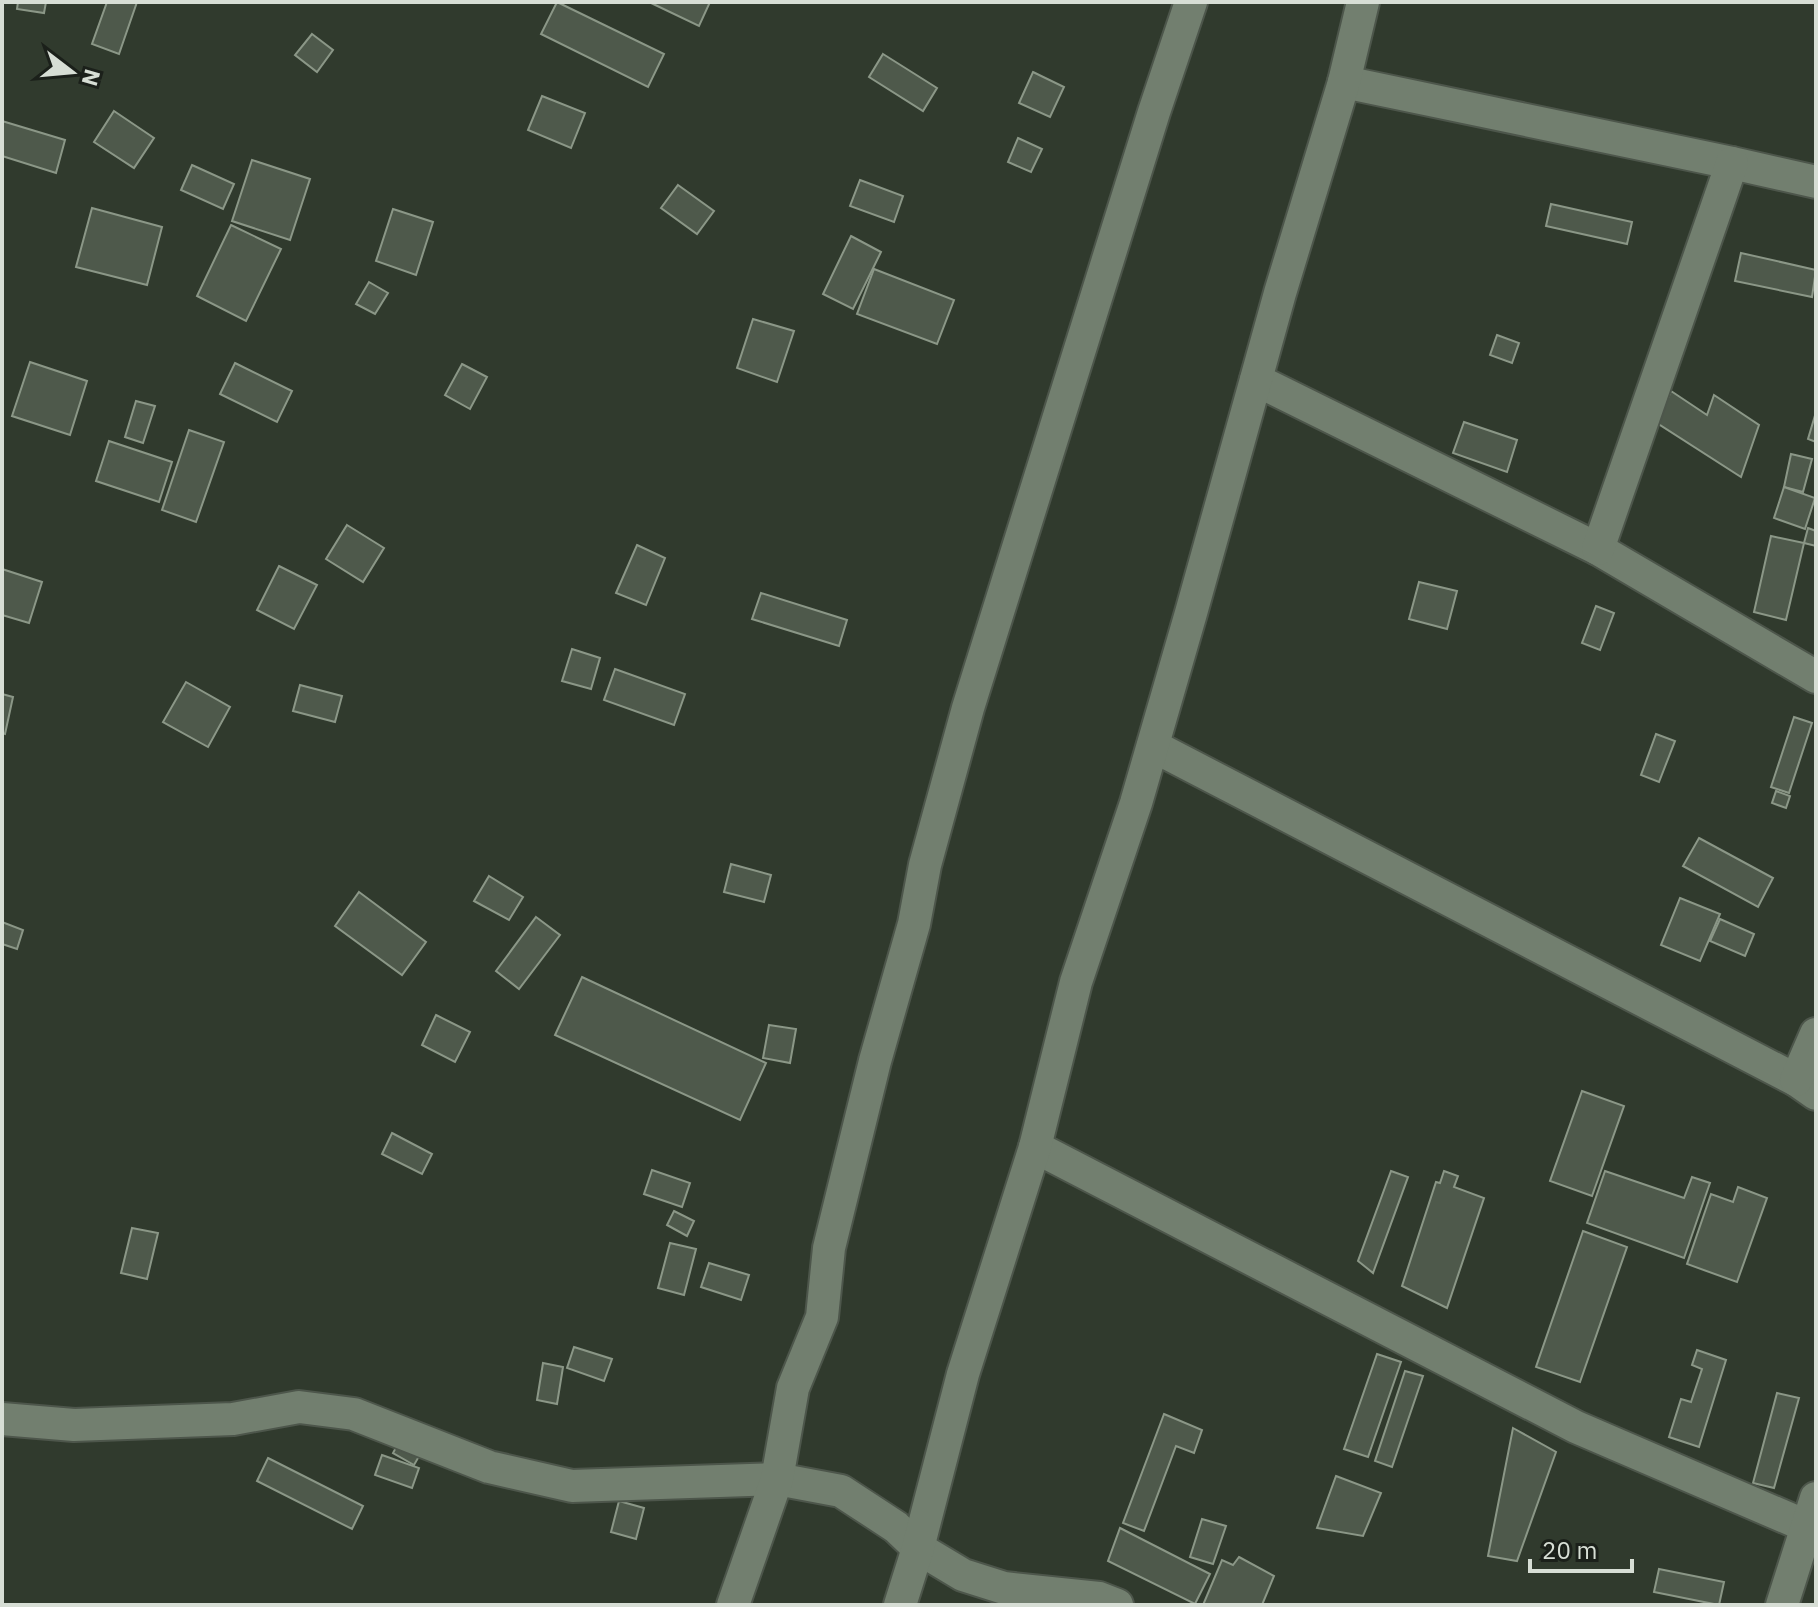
<svg xmlns="http://www.w3.org/2000/svg" width="1818" height="1607" font-family="'IBM Plex Sans',sans-serif">
<style>
.building{fill:#4e594b;stroke:#8b9787;stroke-width:2}
.lines{fill:none;stroke-linecap:round;stroke-linejoin:round}
.minor-casing{stroke:#4d564b;stroke-width:36}
.minor{stroke:#727f6f;stroke-width:32}
</style>
<rect width="100%" height="100%" fill="#303a2d"/>
<g class="building">
<path d="M18,2H46L44,13L17,9Z"/>
<path d="M107,2H137L119,54L92,44Z"/>
<path d="M557,2L664,54L648,87L541,34Z"/>
<path d="M649,2H710L699,26Z"/>
<path d="M312,34L333,50L317,72L295,55Z"/>
<path d="M883,54L937,88L923,111L869,77Z"/>
<path d="M1033,72L1064,87L1050,117L1019,103Z"/>
<path d="M542,96L585,113L571,148L528,130Z"/>
<path d="M114,111L154,138L134,168L94,142Z"/>
<path d="M2,121L65,140L56,173L2,156Z"/>
<path d="M1018,138L1042,149L1031,172L1008,162Z"/>
<path d="M252,160L310,179L290,240L232,221Z"/>
<path d="M192,165L234,184L223,209L181,190Z"/>
<path d="M860,180L903,196L894,222L850,206Z"/>
<path d="M678,185L714,211L697,234L661,208Z"/>
<path d="M1551,204L1632,222L1627,244L1546,226Z"/>
<path d="M92,208L162,227L147,285L76,267Z"/>
<path d="M393,209L433,222L416,275L376,261Z"/>
<path d="M231,225L281,249L246,321L197,296Z"/>
<path d="M851,236L881,252L853,309L823,294Z"/>
<path d="M1741,253L1816,270L1812,297L1735,281Z"/>
<path d="M874,269L954,300L937,344L857,314Z"/>
<path d="M369,282L388,293L375,314L356,304Z"/>
<path d="M753,319L794,331L777,382L737,368Z"/>
<path d="M1497,335L1519,343L1512,363L1490,355Z"/>
<path d="M30,362L87,381L70,435L12,416Z"/>
<path d="M235,363L292,391L277,422L220,394Z"/>
<path d="M462,364L487,377L470,409L445,395Z"/>
<path d="M1671,391L1707,415L1714,395L1759,425L1741,477L1657,423Z"/>
<path d="M136,401L155,406L143,443L125,437Z"/>
<path d="M1816,412V442L1808,439Z"/>
<path d="M1464,422L1517,440L1507,472L1453,453Z"/>
<path d="M189,430L224,442L196,522L162,510Z"/>
<path d="M109,441L172,462L159,502L96,481Z"/>
<path d="M1791,454L1812,459L1803,492L1784,487Z"/>
<path d="M1784,487L1815,498L1805,529L1774,518Z"/>
<path d="M347,525L384,548L363,582L326,559Z"/>
<path d="M1808,528L1816,531V546L1804,543Z"/>
<path d="M1771,536L1804,543L1786,620L1754,612Z"/>
<path d="M637,545L665,558L646,605L616,593Z"/>
<path d="M279,566L317,585L294,629L257,610Z"/>
<path d="M2,569L42,582L29,623L2,615Z"/>
<path d="M1419,582L1457,591L1447,629L1409,619Z"/>
<path d="M761,593L847,620L839,646L752,619Z"/>
<path d="M1596,606L1614,613L1600,650L1582,643Z"/>
<path d="M572,649L600,658L591,689L562,681Z"/>
<path d="M615,669L685,694L674,725L604,700Z"/>
<path d="M186,682L230,707L208,747L163,722Z"/>
<path d="M300,685L342,696L335,722L293,711Z"/>
<path d="M2,694L13,697L5,734L2,733Z"/>
<path d="M1794,717L1812,723L1789,793L1771,787Z"/>
<path d="M1656,734L1675,741L1659,782L1641,775Z"/>
<path d="M1776,791L1790,796L1786,808L1772,803Z"/>
<path d="M1699,838L1773,878L1758,907L1683,866Z"/>
<path d="M731,864L771,875L764,902L724,892Z"/>
<path d="M489,876L523,897L509,920L474,901Z"/>
<path d="M359,892L426,942L402,975L335,926Z"/>
<path d="M1680,898L1720,914L1700,961L1661,945Z"/>
<path d="M536,917L560,935L519,989L496,971Z"/>
<path d="M1720,919L1754,934L1745,956L1710,941Z"/>
<path d="M2,922L23,930L17,949L2,944Z"/>
<path d="M582,977L766,1063L740,1120L555,1035Z"/>
<path d="M436,1015L470,1032L455,1062L422,1045Z"/>
<path d="M769,1025L796,1029L790,1063L763,1058Z"/>
<path d="M1582,1091L1624,1106L1592,1196L1550,1181Z"/>
<path d="M392,1133L432,1154L422,1174L382,1154Z"/>
<path d="M652,1170L690,1183L682,1207L644,1194Z"/>
<path d="M1391,1171L1408,1177L1373,1273L1358,1261Z"/>
<path d="M1444,1171L1458,1176L1454,1187L1484,1198L1447,1308L1402,1286L1436,1182L1440,1183Z"/>
<path d="M1605,1171L1684,1198L1692,1177L1710,1183L1684,1258L1587,1223Z"/>
<path d="M1738,1187L1767,1198L1737,1282L1687,1264L1711,1194L1733,1202Z"/>
<path d="M674,1211L694,1221L687,1236L667,1225Z"/>
<path d="M132,1228L158,1233L147,1279L121,1273Z"/>
<path d="M1583,1231L1627,1247L1580,1382L1536,1367Z"/>
<path d="M670,1243L696,1249L684,1295L658,1288Z"/>
<path d="M709,1263L749,1275L741,1300L701,1287Z"/>
<path d="M574,1347L612,1359L604,1381L567,1368Z"/>
<path d="M1697,1350L1726,1360L1699,1447L1669,1437L1681,1399L1691,1402L1702,1369L1692,1365Z"/>
<path d="M1377,1354L1401,1362L1368,1457L1344,1449Z"/>
<path d="M543,1363L563,1367L557,1404L537,1400Z"/>
<path d="M1405,1371L1423,1376L1392,1467L1375,1461Z"/>
<path d="M1777,1393L1799,1398L1774,1488L1753,1483Z"/>
<path d="M1164,1414L1202,1430L1194,1453L1176,1446L1144,1531L1123,1523Z"/>
<path d="M1513,1428L1556,1452L1517,1561L1488,1556Z"/>
<path d="M403,1434L425,1446L414,1465L393,1453Z"/>
<path d="M382,1455L419,1468L412,1488L375,1475Z"/>
<path d="M268,1458L363,1506L352,1529L257,1481Z"/>
<path d="M1336,1476L1381,1493L1363,1536L1317,1528Z"/>
<path d="M619,1501L644,1508L636,1539L611,1532Z"/>
<path d="M1202,1519L1226,1526L1213,1564L1190,1557Z"/>
<path d="M1120,1528L1210,1574L1195,1604L1108,1561Z"/>
<path d="M1239,1557L1274,1576L1262,1605H1203L1222,1560L1233,1565Z"/>
<path d="M1659,1569L1724,1582L1719,1605L1654,1592Z"/>
</g>
<g class="lines">
<g class="minor-casing">
<g id="minor">
<path d="M1344,82L1732,163L1816,182"/>
<path d="M1256,380L1598,549L1816,677"/>
<path d="M1598,549L1732,163"/>
<path d="M1153,746L1796,1080L1816,1094"/>
<path d="M1796,1080L1816,1034"/>
<path d="M1035,1147L1576,1427L1806,1526"/>
<path d="M2,1419L74,1425L233,1419L299,1407L354,1414L489,1467L572,1486L777,1479L841,1491L896,1527L918,1548L963,1575L1004,1588L1099,1598L1117,1605"/>
<path d="M733,1605L777,1479L793,1388L822,1317L829,1248L875,1061L914,924L925,865L968,708L1154,112L1191,2"/>
<path d="M900,1605L918,1548L963,1374L1035,1147L1076,982L1136,803L1191,613L1280,293L1344,82L1363,2"/>
<path d="M1782,1605L1816,1498"/>
</g>
</g>
<use href="#minor" class="minor"/>
</g>
<rect width="1818" height="1607" fill="none" stroke="#d7ded5" stroke-width="8"/>
<g transform="translate(72 72) rotate(106)" stroke="#1b201a" stroke-width="6" paint-order="stroke">
<path d="M0-6L14 30L0 20L-14 30Z" fill="#d7ded5"/>
<text y="-12" font-size="22" font-weight="bold" text-anchor="middle" fill="#d7ded5">N</text>
</g>
<path d="M1530 1559v12h102v-12" fill="none" stroke="#d7ded5" stroke-width="4"/>
<text x="1542" y="1559" font-size="24" fill="#d7ded5" stroke="#1b201a" stroke-width="6" paint-order="stroke">20 m</text>
</svg>
